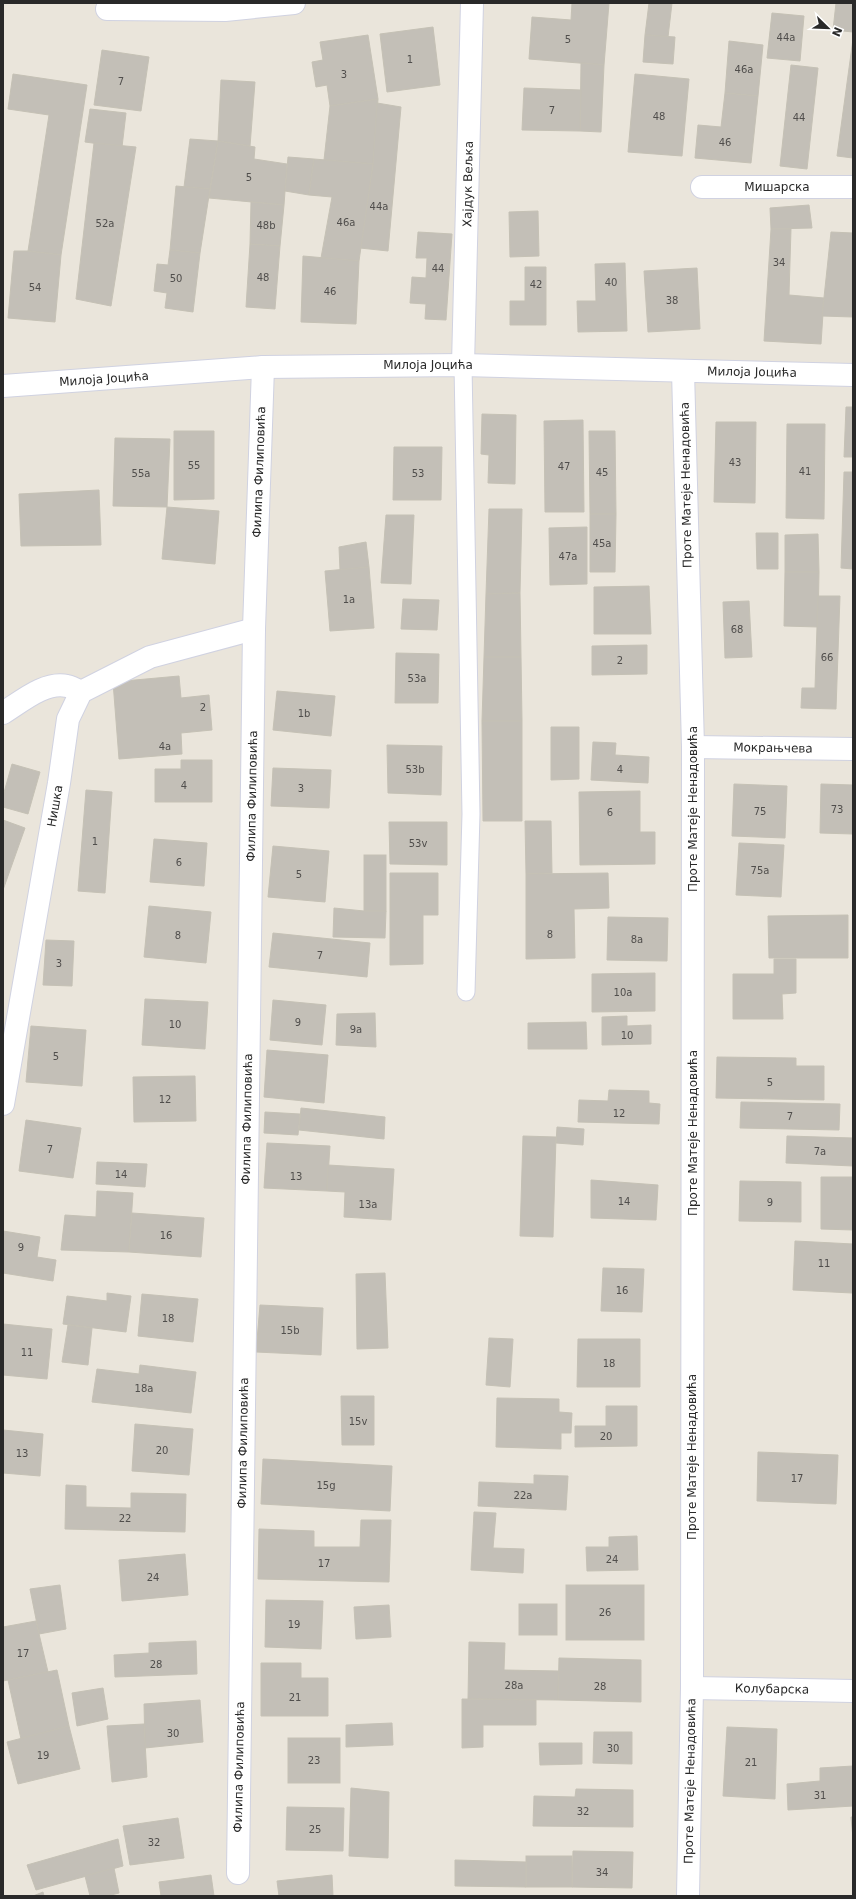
<svg xmlns="http://www.w3.org/2000/svg" width="856" height="1899" font-family="'DejaVu Sans',sans-serif">
<style>
.building{fill:#c3bfb7;stroke:#c5c1b5}
.lines{fill:none;stroke-linecap:round;stroke-linejoin:round}
.lane-casing{stroke:#d0d2e1;stroke-width:19}
.street-casing{stroke:#d0d2e1;stroke-width:24}
.lane{stroke:#fff;stroke-width:17}
.street{stroke:#fff;stroke-width:22}
.labels{text-anchor:middle;dominant-baseline:central;stroke-width:3;stroke-linejoin:round;paint-order:stroke}
.number-label{font-size:10px;fill:#504e4c}
.street-label{font-size:12px;fill:#292929;stroke:#fff}
</style>
<rect width="100%" height="100%" fill="#eae5db"/>
<g class="building">
<path d="M572,3H609L604,65L529,59L532,17L571,20Z"/>
<path d="M649,3H672L668,37L645,35Z"/>
<path d="M836,3H853V32L833,30Z"/>
<path d="M772,13L804,16L800,61L767,58Z"/>
<path d="M433,27L440,85L387,92L380,34Z"/>
<path d="M368,35L378,99L330,106L327,85L316,87L312,62L323,60L320,42Z"/>
<path d="M645,35L675,37L673,64L643,62Z"/>
<path d="M853,39V158L837,156Z"/>
<path d="M729,41L763,45L758,96L725,93Z"/>
<path d="M102,50L149,57L141,111L94,105Z"/>
<path d="M581,63L604,65L601,132L580,131Z"/>
<path d="M791,65L818,68L807,169L780,166Z"/>
<path d="M13,74L87,85L61,255L28,251L49,115L8,109Z"/>
<path d="M635,74L689,79L682,156L628,152Z"/>
<path d="M221,80L255,82L250,146L218,141Z"/>
<path d="M524,88L581,90L580,131L522,130Z"/>
<path d="M725,93L758,96L751,163L695,158L698,125L721,127Z"/>
<path d="M378,99L373,164L324,160L330,106Z"/>
<path d="M377,103L401,107L388,251L360,248L373,164Z"/>
<path d="M90,109L126,113L122,147L85,142Z"/>
<path d="M190,139L218,141L210,189L184,187Z"/>
<path d="M218,141L255,147L254,159L287,164L284,205L209,198Z"/>
<path d="M94,143L136,147L111,306L76,299Z"/>
<path d="M288,157L314,159L309,195L285,191Z"/>
<path d="M314,159L373,164L359,261L321,258L332,197L309,195Z"/>
<path d="M176,186L210,189L200,253L170,250Z"/>
<path d="M251,202L284,205L280,246L250,244Z"/>
<path d="M809,205L812,228L771,229L770,208Z"/>
<path d="M538,211L539,256L510,257L509,212Z"/>
<path d="M771,229H791L789,295L824,298L821,344L764,341Z"/>
<path d="M418,232L452,234L446,320L425,319L426,304L410,303L412,277L426,278L427,258H416Z"/>
<path d="M831,232L853,233V317L822,316Z"/>
<path d="M250,244L280,246L275,309L246,307Z"/>
<path d="M170,250L200,253L193,312L165,308L167,293L154,291L157,264L168,265Z"/>
<path d="M14,251H28L61,255L55,322L8,318Z"/>
<path d="M303,256L359,261L356,324L301,322Z"/>
<path d="M625,263L627,331L578,332L577,301H596L595,264Z"/>
<path d="M525,267H546V325H510V301H525Z"/>
<path d="M697,268L700,329L648,332L644,271Z"/>
<path d="M846,407H853V457H844Z"/>
<path d="M482,414L516,415L515,484L488,483L489,455L481,454Z"/>
<path d="M583,420L584,512H545L544,421Z"/>
<path d="M716,422H756L755,503L714,502Z"/>
<path d="M787,424H825L824,519L786,518Z"/>
<path d="M174,431H214V499L174,500Z"/>
<path d="M589,431H615L616,514H590Z"/>
<path d="M115,438L170,439L167,507L113,506Z"/>
<path d="M394,447H442L441,500H393Z"/>
<path d="M844,472H853V569L841,568Z"/>
<path d="M99,490L101,545L21,546L19,494Z"/>
<path d="M167,507L219,511L215,564L162,559Z"/>
<path d="M489,509H522L520,593L486,594Z"/>
<path d="M590,514H616L615,572H590Z"/>
<path d="M386,515H414L411,584L381,583Z"/>
<path d="M587,527V584L550,585L549,528Z"/>
<path d="M756,533H778V569H757Z"/>
<path d="M818,534L819,572H785V535Z"/>
<path d="M366,542L369,567L340,570L339,547Z"/>
<path d="M369,567L374,628L330,631L325,571Z"/>
<path d="M785,572H819L818,627L784,626Z"/>
<path d="M649,586L651,634H594V587Z"/>
<path d="M520,593L521,657H484L486,594Z"/>
<path d="M818,596H840L836,709L801,708L802,688H815Z"/>
<path d="M403,599L439,600L437,630L401,629Z"/>
<path d="M749,601L752,657L725,658L723,602Z"/>
<path d="M647,645V674L592,675V646Z"/>
<path d="M396,653L439,654L438,703H395Z"/>
<path d="M484,657H521L522,721H482Z"/>
<path d="M179,676L181,698L209,695L212,730L181,733L182,754L119,759L113,682Z"/>
<path d="M277,691L335,696L331,736L273,730Z"/>
<path d="M482,721H522V821H483Z"/>
<path d="M551,727H579V779L551,780Z"/>
<path d="M593,742L616,743L615,755L649,757L648,783L591,780Z"/>
<path d="M387,745L442,746L441,795L388,793Z"/>
<path d="M181,760H212V802H155V769H181Z"/>
<path d="M12,764L40,772L28,814L3,807V796Z"/>
<path d="M273,768L331,770L329,808L271,806Z"/>
<path d="M734,784L787,786L785,838L732,836Z"/>
<path d="M821,784L853,785V834L820,833Z"/>
<path d="M86,790L112,792L105,893L78,891Z"/>
<path d="M640,791V832H655V864L580,865L579,792Z"/>
<path d="M3,820L25,828L3,890Z"/>
<path d="M525,821H551L552,873L526,874Z"/>
<path d="M389,822H447V865L390,864Z"/>
<path d="M154,839L207,843L204,886L150,882Z"/>
<path d="M739,843L784,845L781,897L736,895Z"/>
<path d="M273,846L329,851L325,902L268,897Z"/>
<rect x="364" y="855" width="22" height="56"/>
<path d="M390,873H438V915H423V964L390,965Z"/>
<path d="M608,873L609,908L574,909L575,958L526,959V874Z"/>
<path d="M149,906L211,912L206,963L144,957Z"/>
<path d="M334,908L364,911H386L385,938L333,937Z"/>
<path d="M848,915V958H769L768,916Z"/>
<path d="M608,917L668,918L667,961L607,960Z"/>
<path d="M273,933L370,943L367,977L269,967Z"/>
<path d="M46,940L74,941L72,986L43,985Z"/>
<path d="M774,959H796V993L782,994L783,1019H733V974H774Z"/>
<path d="M655,973V1011L592,1012V974Z"/>
<path d="M145,999L208,1002L205,1049L142,1045Z"/>
<path d="M273,1000L326,1005L322,1045L270,1040Z"/>
<path d="M375,1013L376,1047L336,1045L337,1014Z"/>
<path d="M627,1016V1026L651,1025V1044L602,1045V1017Z"/>
<path d="M586,1022L587,1049H528V1023Z"/>
<path d="M31,1026L86,1030L82,1086L26,1082Z"/>
<path d="M267,1050L328,1055L324,1103L264,1097Z"/>
<path d="M717,1057L796,1058V1066H824V1100L716,1098Z"/>
<path d="M195,1076L196,1121L134,1122L133,1077Z"/>
<path d="M609,1090L649,1091V1103L660,1104L659,1124L578,1122L579,1100L608,1101Z"/>
<path d="M741,1102L840,1104L839,1130L740,1128Z"/>
<path d="M301,1108L385,1117L384,1139L299,1130Z"/>
<path d="M265,1112L300,1114L298,1135L264,1133Z"/>
<path d="M26,1120L81,1128L73,1178L19,1171Z"/>
<path d="M557,1127L584,1129L583,1145L556,1143Z"/>
<path d="M523,1136L556,1137L553,1237L520,1236Z"/>
<path d="M787,1136L853,1138V1166L786,1163Z"/>
<path d="M267,1143L330,1146L327,1191L264,1188Z"/>
<path d="M97,1162L147,1164L145,1187L96,1184Z"/>
<path d="M328,1165L394,1169L391,1220L344,1217L345,1192L327,1191Z"/>
<path d="M821,1177H853V1230L821,1229Z"/>
<path d="M591,1180L658,1185L656,1220L591,1218Z"/>
<path d="M740,1181L801,1182V1222L739,1221Z"/>
<path d="M97,1191L133,1193L129,1252L61,1250L65,1215L96,1217Z"/>
<path d="M132,1213L204,1218L201,1257L129,1252Z"/>
<path d="M3,1231L40,1237L37,1257L56,1260L53,1281L3,1273Z"/>
<path d="M795,1241L853,1244L852,1293L793,1290Z"/>
<path d="M603,1268L644,1269L642,1312L601,1311Z"/>
<path d="M385,1273L388,1348L357,1349L356,1274Z"/>
<path d="M107,1293L131,1296L126,1332L63,1324L67,1296L107,1301Z"/>
<path d="M142,1294L198,1299L193,1342L138,1336Z"/>
<path d="M260,1305L323,1308L321,1355L256,1352Z"/>
<path d="M3,1324L52,1329L47,1379L3,1375Z"/>
<path d="M68,1325L92,1328L88,1365L62,1362Z"/>
<path d="M489,1338L513,1339L510,1387L486,1385Z"/>
<path d="M578,1339H640V1387H577Z"/>
<path d="M140,1365L196,1372L191,1413L92,1402L97,1369L139,1374Z"/>
<path d="M341,1396H374V1445H342Z"/>
<path d="M497,1398L559,1399V1412L572,1413L571,1433H561V1449L496,1447Z"/>
<path d="M606,1406H637V1446L575,1447V1426H606Z"/>
<path d="M135,1424L193,1429L189,1475L132,1471Z"/>
<path d="M3,1430L43,1434L40,1476L3,1473Z"/>
<path d="M758,1452L838,1455L836,1504L757,1501Z"/>
<path d="M263,1459L392,1466L390,1511L261,1504Z"/>
<path d="M534,1475L568,1476L566,1510L478,1506L479,1482L534,1484Z"/>
<path d="M66,1485L86,1486V1507L131,1508V1493L186,1494L185,1532L65,1529Z"/>
<path d="M474,1512L496,1513L493,1548L524,1549L523,1573L471,1570Z"/>
<path d="M361,1520H391L389,1582L258,1579L259,1529L314,1531V1547H360Z"/>
<path d="M637,1536L638,1570L587,1571L586,1547H609V1537Z"/>
<path d="M185,1554L188,1595L122,1601L119,1560Z"/>
<path d="M60,1585L66,1629L39,1634L30,1589Z"/>
<rect x="566" y="1585" width="78" height="55"/>
<path d="M266,1600L323,1601L321,1649L265,1647Z"/>
<rect x="519" y="1604" width="38" height="31"/>
<path d="M389,1605L391,1637L356,1639L354,1607Z"/>
<path d="M36,1621L48,1672L3,1681V1627Z"/>
<path d="M196,1641L197,1674L115,1677L114,1655L149,1653V1643Z"/>
<path d="M469,1642L505,1643L504,1670L559,1671L558,1700L468,1699Z"/>
<path d="M559,1658L641,1660V1702L558,1700Z"/>
<path d="M261,1663H301V1678H328V1716H261Z"/>
<path d="M57,1670L69,1726L21,1739L8,1680Z"/>
<path d="M103,1688L108,1719L77,1726L72,1693Z"/>
<path d="M462,1699L536,1700V1725H483V1747L462,1748Z"/>
<path d="M200,1700L203,1742L145,1748L144,1704Z"/>
<path d="M392,1723L393,1745L346,1747V1725Z"/>
<path d="M144,1724L147,1777L112,1782L107,1726Z"/>
<path d="M69,1726L80,1769L18,1784L7,1742Z"/>
<path d="M727,1727L777,1729L775,1799L723,1796Z"/>
<path d="M594,1732H632V1764L593,1763Z"/>
<rect x="288" y="1738" width="52" height="45"/>
<path d="M539,1743H582V1764L540,1765Z"/>
<path d="M853,1766V1806L788,1810L787,1784L820,1781V1768Z"/>
<path d="M351,1788L389,1792L388,1858L349,1856Z"/>
<path d="M576,1789L633,1790V1827L533,1826L534,1796L575,1797Z"/>
<path d="M287,1807L344,1808L343,1851L286,1850Z"/>
<path d="M851,1817H853V1838Z"/>
<path d="M178,1818L184,1858L130,1865L123,1826Z"/>
<path d="M118,1839L123,1866L36,1890L27,1865Z"/>
<path d="M573,1851L633,1852L632,1888L572,1887Z"/>
<rect x="526" y="1856" width="46" height="31"/>
<path d="M455,1860L526,1862V1887L455,1886Z"/>
<path d="M114,1868L119,1893L107,1896H90L85,1876Z"/>
<path d="M211,1875L214,1896H161L159,1882Z"/>
<path d="M332,1875L333,1896H279L277,1881Z"/>
<path d="M43,1892L44,1896H33Z"/>
</g>
<g class="lines">
<g class="lane-casing">
<path id="lane" d="M463,365L471,814L466,992"/>
</g>
<g class="street-casing">
<g id="street">
<path d="M107,9L225,10L294,3"/>
<path d="M702,187H853"/>
<path d="M463,365L472,3"/>
<path d="M683,371L693,747L692,1688L688,1896"/>
<path d="M3,386L263,367L463,365L853,375"/>
<path d="M3,713C21,702 45,681 67,686C72,687 77,690 81,692"/>
<path d="M693,747L853,749"/>
<path d="M3,1104L59,783L68,719L81,692L150,657L254,629"/>
<path d="M692,1688L853,1691"/>
<path d="M238,1873L254,629L263,367"/>
</g>
</g>
<use href="#lane" class="lane"/>
<use href="#street" class="street"/>
</g>
<g class="labels">
<g class="number-label">
<text x="786" y="37">44a</text>
<text x="568" y="39">5</text>
<text x="410" y="59">1</text>
<text x="744" y="69">46a</text>
<text x="344" y="74">3</text>
<text x="121" y="81">7</text>
<text x="552" y="110">7</text>
<text x="659" y="116">48</text>
<text x="799" y="117">44</text>
<text x="725" y="142">46</text>
<text x="249" y="177">5</text>
<text x="379" y="206">44a</text>
<text x="346" y="222">46a</text>
<text x="105" y="223">52a</text>
<text x="266" y="225">48b</text>
<text x="779" y="262">34</text>
<text x="438" y="268">44</text>
<text x="263" y="277">48</text>
<text x="176" y="278">50</text>
<text x="611" y="282">40</text>
<text x="536" y="284">42</text>
<text x="35" y="287">54</text>
<text x="330" y="291">46</text>
<text x="672" y="300">38</text>
<text x="735" y="462">43</text>
<text x="194" y="465">55</text>
<text x="564" y="466">47</text>
<text x="805" y="471">41</text>
<text x="602" y="472">45</text>
<text x="141" y="473">55a</text>
<text x="418" y="473">53</text>
<text x="602" y="543">45a</text>
<text x="568" y="556">47a</text>
<text x="349" y="599">1a</text>
<text x="737" y="629">68</text>
<text x="827" y="657">66</text>
<text x="620" y="660">2</text>
<text x="417" y="678">53a</text>
<text x="203" y="707">2</text>
<text x="304" y="713">1b</text>
<text x="165" y="746">4a</text>
<text x="415" y="769">53b</text>
<text x="620" y="769">4</text>
<text x="184" y="785">4</text>
<text x="301" y="788">3</text>
<text x="837" y="809">73</text>
<text x="760" y="811">75</text>
<text x="610" y="812">6</text>
<text x="95" y="841">1</text>
<text x="418" y="843">53v</text>
<text x="179" y="862">6</text>
<text x="760" y="870">75a</text>
<text x="299" y="874">5</text>
<text x="550" y="934">8</text>
<text x="178" y="935">8</text>
<text x="637" y="939">8a</text>
<text x="320" y="955">7</text>
<text x="59" y="963">3</text>
<text x="623" y="992">10a</text>
<text x="298" y="1022">9</text>
<text x="175" y="1024">10</text>
<text x="356" y="1029">9a</text>
<text x="627" y="1035">10</text>
<text x="56" y="1056">5</text>
<text x="770" y="1082">5</text>
<text x="165" y="1099">12</text>
<text x="619" y="1113">12</text>
<text x="790" y="1116">7</text>
<text x="50" y="1149">7</text>
<text x="820" y="1151">7a</text>
<text x="121" y="1174">14</text>
<text x="296" y="1176">13</text>
<text x="624" y="1201">14</text>
<text x="770" y="1202">9</text>
<text x="368" y="1204">13a</text>
<text x="166" y="1235">16</text>
<text x="21" y="1247">9</text>
<text x="824" y="1263">11</text>
<text x="622" y="1290">16</text>
<text x="168" y="1318">18</text>
<text x="290" y="1330">15b</text>
<text x="27" y="1352">11</text>
<text x="609" y="1363">18</text>
<text x="144" y="1388">18a</text>
<text x="358" y="1421">15v</text>
<text x="606" y="1436">20</text>
<text x="162" y="1450">20</text>
<text x="22" y="1453">13</text>
<text x="797" y="1478">17</text>
<text x="326" y="1485">15g</text>
<text x="523" y="1495">22a</text>
<text x="125" y="1518">22</text>
<text x="612" y="1559">24</text>
<text x="324" y="1563">17</text>
<text x="153" y="1577">24</text>
<text x="605" y="1612">26</text>
<text x="294" y="1624">19</text>
<text x="23" y="1653">17</text>
<text x="156" y="1664">28</text>
<text x="514" y="1685">28a</text>
<text x="600" y="1686">28</text>
<text x="295" y="1697">21</text>
<text x="173" y="1733">30</text>
<text x="613" y="1748">30</text>
<text x="43" y="1755">19</text>
<text x="314" y="1760">23</text>
<text x="751" y="1762">21</text>
<text x="820" y="1795">31</text>
<text x="583" y="1811">32</text>
<text x="315" y="1829">25</text>
<text x="154" y="1842">32</text>
<text x="602" y="1872">34</text>
</g>
<g class="street-label">
<text transform="translate(468 184) rotate(-89)">Хајдук Вељка</text>
<text x="777" y="187">Мишарска</text>
<text x="428" y="365">Милоја Јоцића</text>
<text transform="translate(752 372) rotate(1)">Милоја Јоцића</text>
<text transform="translate(104 379) rotate(-4)">Милоја Јоцића</text>
<text transform="translate(259 472) rotate(-88)">Филипа Филиповића</text>
<text transform="translate(686 485) rotate(-91)">Проте Матеје Ненадовића</text>
<text transform="translate(773 748) rotate(1)">Мокрањчева</text>
<text transform="translate(252 796) rotate(-89)">Филипа Филиповића</text>
<text transform="translate(55 806) rotate(-80)">Нишка</text>
<text transform="translate(693 809) rotate(-90)">Проте Матеје Ненадовића</text>
<text transform="translate(247 1119) rotate(-89)">Филипа Филиповића</text>
<text transform="translate(693 1133) rotate(-90)">Проте Матеје Ненадовића</text>
<text transform="translate(243 1443) rotate(-89)">Филипа Филиповића</text>
<text transform="translate(692 1457) rotate(-90)">Проте Матеје Ненадовића</text>
<text transform="translate(772 1689) rotate(1)">Колубарска</text>
<text transform="translate(239 1767) rotate(-89)">Филипа Филиповића</text>
<text transform="translate(690 1781) rotate(-89)">Проте Матеје Ненадовића</text>
</g>
</g>
<rect width="856" height="1899" fill="none" stroke="#292929" stroke-width="8"/>
<g transform="translate(828 28) rotate(113)" stroke="#ffffff" stroke-width="3" paint-order="stroke">
<path d="M0-3L7 15L0 10L-7 15Z" fill="#292929"/>
<text y="-6" font-size="11" font-weight="bold" text-anchor="middle" fill="#292929">N</text>
</g>
</svg>
